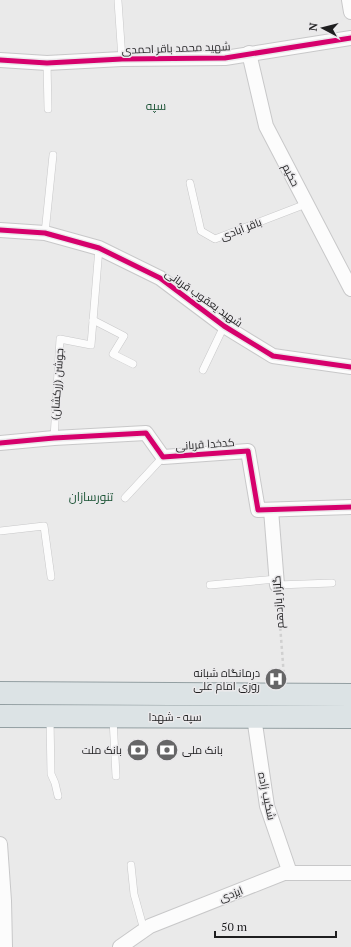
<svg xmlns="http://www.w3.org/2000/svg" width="351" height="947" font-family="'PT Serif',Cairo,serif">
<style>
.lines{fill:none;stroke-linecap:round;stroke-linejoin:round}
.service-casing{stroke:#c8c8c9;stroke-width:8}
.minor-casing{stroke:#c8c8c9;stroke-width:16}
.primary-casing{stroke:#939fa2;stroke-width:24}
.path{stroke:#d0d0d0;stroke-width:2.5;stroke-dasharray:3 3;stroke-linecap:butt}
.service{stroke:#fcfcfc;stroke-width:7}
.minor{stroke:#fcfcfc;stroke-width:14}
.primary{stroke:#dce3e5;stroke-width:22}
.cycleway-casing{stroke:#eae9eb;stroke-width:8}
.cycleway{stroke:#d6006c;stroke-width:5}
.labels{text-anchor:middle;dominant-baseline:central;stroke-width:3;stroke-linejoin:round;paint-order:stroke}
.street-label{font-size:11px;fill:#1f1f20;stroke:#eae9eb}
.poi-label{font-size:11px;fill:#1f1f20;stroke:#eae9eb;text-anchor:end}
.neighbourhood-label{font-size:12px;fill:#1a5333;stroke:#eae9eb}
</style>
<rect width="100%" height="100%" fill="#eaeaea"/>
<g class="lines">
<g class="service-casing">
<g id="service">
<path d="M118,1L122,59"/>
<path d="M47,63L48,109"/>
<path d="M190,183L201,231L215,239L306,204"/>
<path d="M45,233L53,155"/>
<path d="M93,320L124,336L113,354L133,364"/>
<path d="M203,370L224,326"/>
<path d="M54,438L60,339L91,345L99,248"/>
<path d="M125,498L163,457"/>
<path d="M0,531L44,526L51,577"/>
<path d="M210,585L277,579"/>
<path d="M277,585L332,583"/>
<path d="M50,719L51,774L55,783L58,796"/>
<path d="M113,719L116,776"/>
<path d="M131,865L134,894L144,930"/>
</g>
</g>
<g class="minor-casing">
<g id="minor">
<path d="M349,0L351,12"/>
<path d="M249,53L266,126L351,289"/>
<path d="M0,60L47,63L122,59L225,58L351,38"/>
<path d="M0,230L45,233L99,248L160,278L224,326L273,356L351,367"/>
<path d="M0,443L54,438L146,433L163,457L248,451L258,510L351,507"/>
<path d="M271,510L277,585"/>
<path d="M254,717L267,806L290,873"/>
<path d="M0,844L4,901L5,947"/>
<path d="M120,947L150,926L284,873H351"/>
</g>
</g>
<g class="primary-casing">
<g id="primary">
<path d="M0,693L351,695"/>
<path d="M0,716L351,717"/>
</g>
</g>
<path class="path" d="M278,598L284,677"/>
<use href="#service" class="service"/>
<use href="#minor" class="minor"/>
<use href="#primary" class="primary"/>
<g class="cycleway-casing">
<g id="cycleway">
<path d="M0,60L47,63L122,59L225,58L351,38"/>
<path d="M0,230L45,233L99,248L160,278L224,326L273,356L351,367"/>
<path d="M0,443L54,438L146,433L163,457L248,451L258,510L351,507"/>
</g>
</g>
<use href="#cycleway" class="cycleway"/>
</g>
<defs>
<g id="hospital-disc" transform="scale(1.15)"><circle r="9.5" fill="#666667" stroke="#eae9eb"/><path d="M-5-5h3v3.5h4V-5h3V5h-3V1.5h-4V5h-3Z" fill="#fff"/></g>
<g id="bank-disc" transform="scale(1.15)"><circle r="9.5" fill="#666667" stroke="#eae9eb"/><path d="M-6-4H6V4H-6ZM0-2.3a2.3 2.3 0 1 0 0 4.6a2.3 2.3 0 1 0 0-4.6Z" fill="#fff"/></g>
</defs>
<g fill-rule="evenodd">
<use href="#hospital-disc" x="276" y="679"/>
<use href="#bank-disc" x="138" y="750"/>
<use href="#bank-disc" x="167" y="750"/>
</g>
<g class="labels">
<g class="street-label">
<text transform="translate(176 48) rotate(-2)">شهید محمد باقر احمدی</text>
<text transform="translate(291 175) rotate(63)">حکیم</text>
<text transform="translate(241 229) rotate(-21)">باقر آبادی</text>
<text transform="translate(204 298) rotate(35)">شهید یعقوب قربانی</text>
<text transform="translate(57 384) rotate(-86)">جوشن (زرکشان)</text>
<text transform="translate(205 444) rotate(-4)">کدخدا قربانی</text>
<text transform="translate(278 602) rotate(-94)">گلزار یازدهم</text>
<text x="175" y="717">سپه - شهدا</text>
<text transform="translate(267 796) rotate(78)">شکیب زاده</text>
<text transform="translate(231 894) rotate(-21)">ایزدی</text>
</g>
<g class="poi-label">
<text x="260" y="673">درمانگاه شبانه<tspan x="260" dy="13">روزی امام علی</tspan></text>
<text x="122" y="750">بانک ملت</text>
<text x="182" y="750" text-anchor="start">بانک ملی</text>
</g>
<g class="neighbourhood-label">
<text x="156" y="105">سپه</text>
<text x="91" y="496">تنورسازان</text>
</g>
</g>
<g transform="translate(323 28) rotate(277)" stroke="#eae9eb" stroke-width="3" paint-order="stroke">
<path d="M0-3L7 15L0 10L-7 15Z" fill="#1f1f20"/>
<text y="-6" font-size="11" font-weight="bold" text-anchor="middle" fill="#1f1f20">N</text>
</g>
<path d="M215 931v6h121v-6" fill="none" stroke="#1f1f20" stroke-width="2"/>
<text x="221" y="931" font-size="12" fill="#1f1f20" stroke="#eae9eb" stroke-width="3" paint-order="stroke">50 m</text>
</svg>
